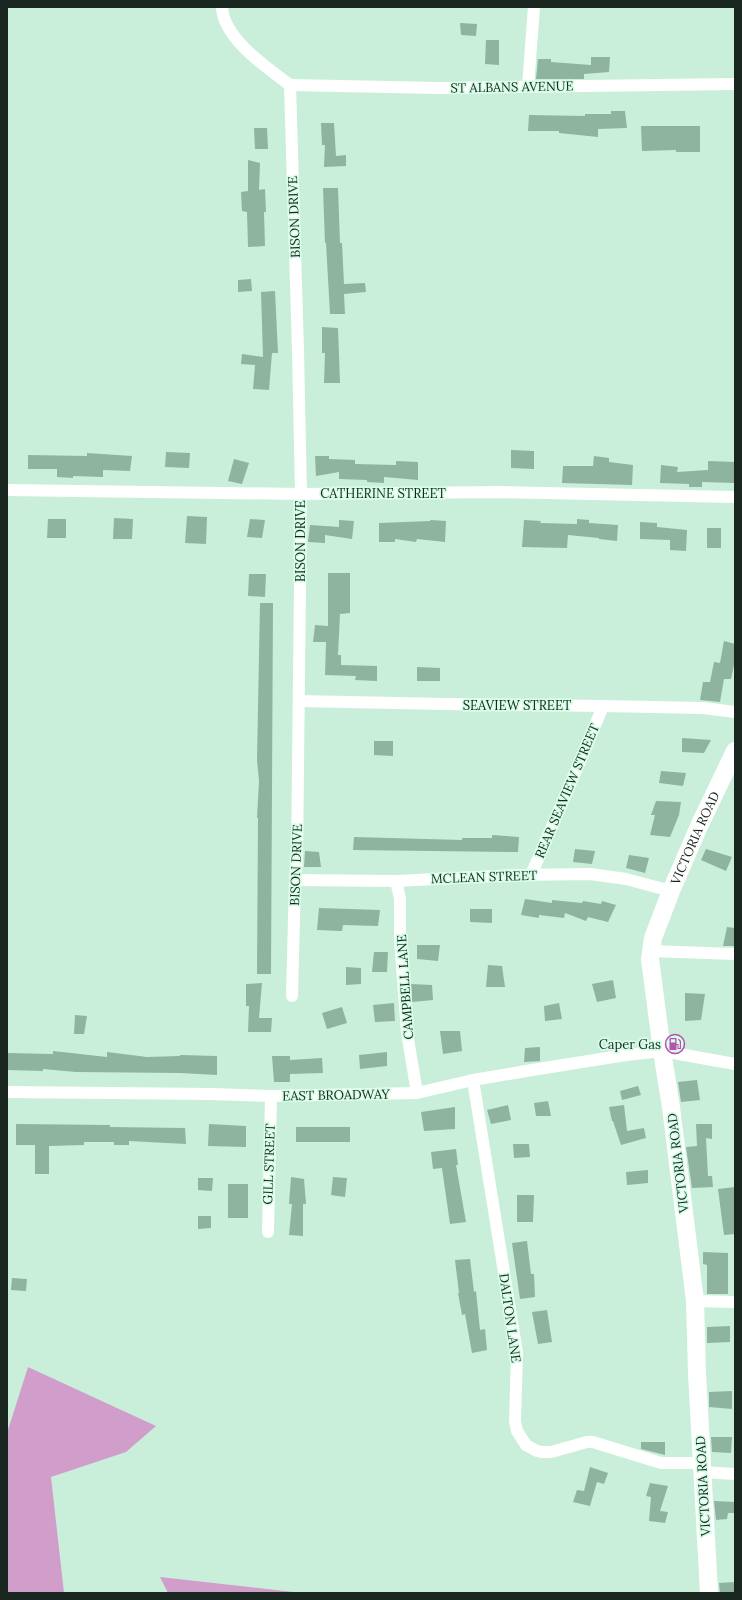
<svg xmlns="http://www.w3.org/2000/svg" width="742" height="1600" font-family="Lora,serif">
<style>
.green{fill:#d19ecc}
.building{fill:#8eb39f}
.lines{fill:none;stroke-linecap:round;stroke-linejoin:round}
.minor{stroke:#fff;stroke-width:12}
.primary{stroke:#fff;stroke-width:18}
.labels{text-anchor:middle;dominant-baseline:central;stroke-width:3.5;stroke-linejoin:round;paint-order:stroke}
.street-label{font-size:13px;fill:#18261f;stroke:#d6fde7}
.poi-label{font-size:13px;fill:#18261f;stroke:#d6fde7;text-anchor:end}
</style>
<rect width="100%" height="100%" fill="#c9efda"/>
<g class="green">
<path d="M28,1367L156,1426L126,1452L51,1477L64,1593H7V1433Z"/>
<path d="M160,1577L302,1593H168Z"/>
</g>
<g class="building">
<path d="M460,23L477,24L476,36L461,35Z"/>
<path d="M486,40H499V65L485,64Z"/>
<path d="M591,57H610L609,72L584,74V79H536L538,59H551V62L591,65Z"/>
<path d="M611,111H625L627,128L598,129V137L559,133V131H528L529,115L585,116V114H611Z"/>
<path d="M321,123H334L336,156L346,155V166L324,167L325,145H322Z"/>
<path d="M641,126H700V152H676V150L642,151Z"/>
<path d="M254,128H267L268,149H255Z"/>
<path d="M248,160L260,163L259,190L265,189L266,212H264L265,246L248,247L247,212L242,211L241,192L248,191Z"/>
<path d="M323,188H338L340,243H342L344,284L365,283L366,292L344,294L345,314H330L326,243H325Z"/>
<path d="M251,279L252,291L238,292V280Z"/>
<path d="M275,291L278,353H272L269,390L253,389L255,365L241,364L242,354L263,357L261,292Z"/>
<path d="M322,327L338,328L340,383H324L325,353H322Z"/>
<path d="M511,450L534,451V469L511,468Z"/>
<path d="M166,452L190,453L189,468L165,467Z"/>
<path d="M87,453L132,456L130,471L103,470V477L73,476V478L57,477V469H28V455L87,456Z"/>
<path d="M315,456H329V459L355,460V464L396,465V461L418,462V480L384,477V483L367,482V480L339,479V472L316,476Z"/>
<path d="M594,456L609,458V462L633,465L632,485L562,483L563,466H593Z"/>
<path d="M234,459L249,463L242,484L228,481Z"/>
<path d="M708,461L735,462V483L702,482V487H689V484L660,483L661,465L678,467L677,472L708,470Z"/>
<path d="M187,516L207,517L206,544L185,543Z"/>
<path d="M114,518L133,519L132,539H113Z"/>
<path d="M48,519H66V538H47Z"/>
<path d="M250,519L265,520L262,538L247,537Z"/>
<path d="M577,519L589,520V523L618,525L617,541L599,539V538L568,535L567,548L522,547L524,520L541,521L540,523L577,524Z"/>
<path d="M339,520L354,521L352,539L325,535V543L308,542L310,525L339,527Z"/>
<path d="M431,520L446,521L445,542L417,539L416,542L395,539V542H379V523L430,521Z"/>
<path d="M640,522L657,523V527L687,530L686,551L670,550V540L640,539Z"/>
<rect x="707" y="528" width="14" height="20"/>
<path d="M328,573H350V613L340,614L338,655H341V665L377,666V681L355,680L356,676L325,675L326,642H313L315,625L328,626Z"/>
<path d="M249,574H266L265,597L248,596Z"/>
<path d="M260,603H273L271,974H257L258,818H257L259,781L257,760Z"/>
<path d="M724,641L735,644V660L731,679H724L720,702L700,700L703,682H710L714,662L720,663Z"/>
<path d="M417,667L440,668V681H417Z"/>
<path d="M682,738L711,740L704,753L682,752Z"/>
<path d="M374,741H393V756L374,755Z"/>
<path d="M661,771L686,773L683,786L659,783Z"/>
<path d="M656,801L681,802L679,815L670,837L650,835L655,815H651Z"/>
<path d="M492,835L519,837L518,852L353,850L354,837L462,840V838H492Z"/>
<path d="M575,849L595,851L592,864L573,862Z"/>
<path d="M706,849L732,857L726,871L701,860Z"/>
<path d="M305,851L319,852L321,867H304Z"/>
<path d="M629,855L649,858L645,873L626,868Z"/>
<path d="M525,899L552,903V900L582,903L583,901L601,904L602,901L616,905L608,922L588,917L586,921L565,913L564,918L539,915V918L521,915Z"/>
<path d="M319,908L380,910L378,926L343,925L342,931L317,930Z"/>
<path d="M470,909H492V923L470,922Z"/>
<path d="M727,927L735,928V946H723Z"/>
<path d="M417,945H440L438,961L417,959Z"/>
<path d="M374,952H388L387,972H372Z"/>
<path d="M488,965L502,966L505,987H486Z"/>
<path d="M346,967L361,968V984L346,985Z"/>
<path d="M613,980L616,998L597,1002L592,984Z"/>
<path d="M262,983L259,1018H272L271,1032H248L249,1006H246V984Z"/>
<path d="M411,984L432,985L433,1000L412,1002Z"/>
<path d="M685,993L705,994L701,1020L685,1021Z"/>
<path d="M394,1003L395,1021L375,1022L373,1005Z"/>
<path d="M559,1003L562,1019L545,1021L544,1006Z"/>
<path d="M342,1007L347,1023L327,1029L322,1013Z"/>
<path d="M75,1015L87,1016L84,1034H74Z"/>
<path d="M440,1031H460L462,1051L443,1054Z"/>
<path d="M540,1047V1061L524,1062L525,1048Z"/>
<path d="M53,1051L107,1057V1052L147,1057L180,1056V1055L217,1056V1075L180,1073L76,1072L43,1069V1071L7,1070V1053L53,1054Z"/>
<path d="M387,1052V1066L360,1069L359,1055Z"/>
<path d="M272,1056H290V1060L322,1058L323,1073L290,1074V1082H274Z"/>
<path d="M697,1080L700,1100L681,1102L678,1082Z"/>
<path d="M638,1086L641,1095L622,1100L620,1091Z"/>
<path d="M548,1101L551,1116H536L534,1103Z"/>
<path d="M508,1105L511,1120L491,1124L487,1110Z"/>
<path d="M624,1105L627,1131L644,1128L646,1138L621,1145L613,1121H612L609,1107Z"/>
<path d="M455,1107V1129L424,1131L421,1112Z"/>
<path d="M16,1124L110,1125V1127L185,1128L186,1144L129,1141V1145H114V1142H84V1145L49,1146V1174H35V1145H16Z"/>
<path d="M209,1124L246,1126V1147L208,1146Z"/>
<path d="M696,1124H712V1139L706,1138L708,1176H712L713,1187L692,1188L686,1147L697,1146Z"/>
<rect x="296" y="1127" width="54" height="15"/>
<path d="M513,1144H529L530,1157L514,1158Z"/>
<path d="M456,1149L458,1165H456L466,1222L450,1224L442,1168L433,1169L431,1152Z"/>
<path d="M648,1170V1183L627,1185L626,1172Z"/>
<path d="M291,1177L304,1179L306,1204H303V1236L289,1235L292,1204H289Z"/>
<path d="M333,1177L347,1178L345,1197L331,1195Z"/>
<path d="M198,1178H213L212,1191L198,1190Z"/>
<rect x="228" y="1184" width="20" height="34"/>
<path d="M735,1187V1234L724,1235L718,1189Z"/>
<path d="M517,1195H534L533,1222H517Z"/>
<path d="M198,1216H211V1228L198,1229Z"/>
<path d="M527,1241L531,1274H534L535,1297L520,1299L512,1243Z"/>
<path d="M703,1252L728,1253V1294H707V1265L703,1264Z"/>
<path d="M470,1259L474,1292L476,1291L480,1330L485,1329L487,1350L472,1353L465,1314L462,1315L458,1293H459L455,1260Z"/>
<path d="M12,1278L27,1279L26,1291L11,1290Z"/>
<path d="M547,1310L552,1342L538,1344L532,1312Z"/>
<path d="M730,1326V1342L707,1343V1327Z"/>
<path d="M732,1391V1409L709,1407V1392Z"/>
<path d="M711,1437H732L731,1453L712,1452Z"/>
<path d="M641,1442H665V1455L641,1449Z"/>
<path d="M590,1467L608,1473L604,1484L597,1482L590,1506L573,1502L577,1490L584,1491Z"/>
<path d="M650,1483L668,1486L660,1511L668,1512L665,1523L649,1521L651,1497L646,1496Z"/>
<path d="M714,1501L735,1502V1513H728L727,1519L716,1520Z"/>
<path d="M735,1582V1593H720L719,1583Z"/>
</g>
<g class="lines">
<g class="minor">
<path d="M222,7C223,38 267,68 290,85"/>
<path d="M290,85L298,351L301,494L297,859L295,880L292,996"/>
<path d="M290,85L438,88L735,84"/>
<path d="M528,86L534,7"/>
<path d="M7,490L301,494L502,492L735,497"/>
<path d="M299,701L444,704L603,706L703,708L735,712"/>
<path d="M531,875L585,750L603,706"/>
<path d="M295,880L396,881L517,875L590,874L626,879L671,891"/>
<path d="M396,881L400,899V939L407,1033L417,1093"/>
<path d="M650,951L735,954"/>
<path d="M473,1080L517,1353L515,1421L517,1431L526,1445L537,1451L541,1452H551L587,1442H593L661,1463H702"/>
<path d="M7,1092L211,1094L271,1096L417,1093L473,1080L532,1070L626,1055L662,1051L735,1064"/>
<path d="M268,1232L271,1096"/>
<path d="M695,1301L735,1302"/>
<path d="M702,1472L735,1474"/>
</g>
<path class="primary" id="s1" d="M709,1593L697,1373L695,1301L671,1107L662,1051L650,959L653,938L671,891L700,824L735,751"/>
</g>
<defs>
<g id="fuel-ring" transform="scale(1)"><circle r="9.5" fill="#d6fde7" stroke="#b84fb1" stroke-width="1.5"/><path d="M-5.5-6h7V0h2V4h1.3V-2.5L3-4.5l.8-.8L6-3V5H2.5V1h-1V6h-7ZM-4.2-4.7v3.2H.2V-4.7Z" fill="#b84fb1"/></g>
</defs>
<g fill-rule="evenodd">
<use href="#fuel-ring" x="675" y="1044"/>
</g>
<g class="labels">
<g class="street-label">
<text transform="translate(512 87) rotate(-1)">ST ALBANS AVENUE</text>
<text transform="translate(294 217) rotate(-92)">BISON DRIVE</text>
<text x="383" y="493">CATHERINE STREET</text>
<text transform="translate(300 541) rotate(-90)">BISON DRIVE</text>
<text x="517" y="705">SEAVIEW STREET</text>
<text transform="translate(567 791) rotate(-67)">REAR SEAVIEW STREET</text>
<text stroke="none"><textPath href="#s1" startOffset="767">VICTORIA ROAD</textPath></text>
<text transform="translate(296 865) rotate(-88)">BISON DRIVE</text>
<text transform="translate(484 877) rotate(-2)">MCLEAN STREET</text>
<text transform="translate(405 987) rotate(-94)">CAMPBELL LANE</text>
<text transform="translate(336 1095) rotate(-1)">EAST BROADWAY</text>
<text transform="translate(678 1163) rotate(-97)">VICTORIA ROAD</text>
<text transform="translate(269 1164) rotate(-88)">GILL STREET</text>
<text transform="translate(510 1318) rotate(82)">DALTON LANE</text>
<text transform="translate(703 1486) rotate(-93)">VICTORIA ROAD</text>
</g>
<g class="poi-label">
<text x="661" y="1044">Caper Gas</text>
</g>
</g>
<rect width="742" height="1600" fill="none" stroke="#18261f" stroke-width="16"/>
</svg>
